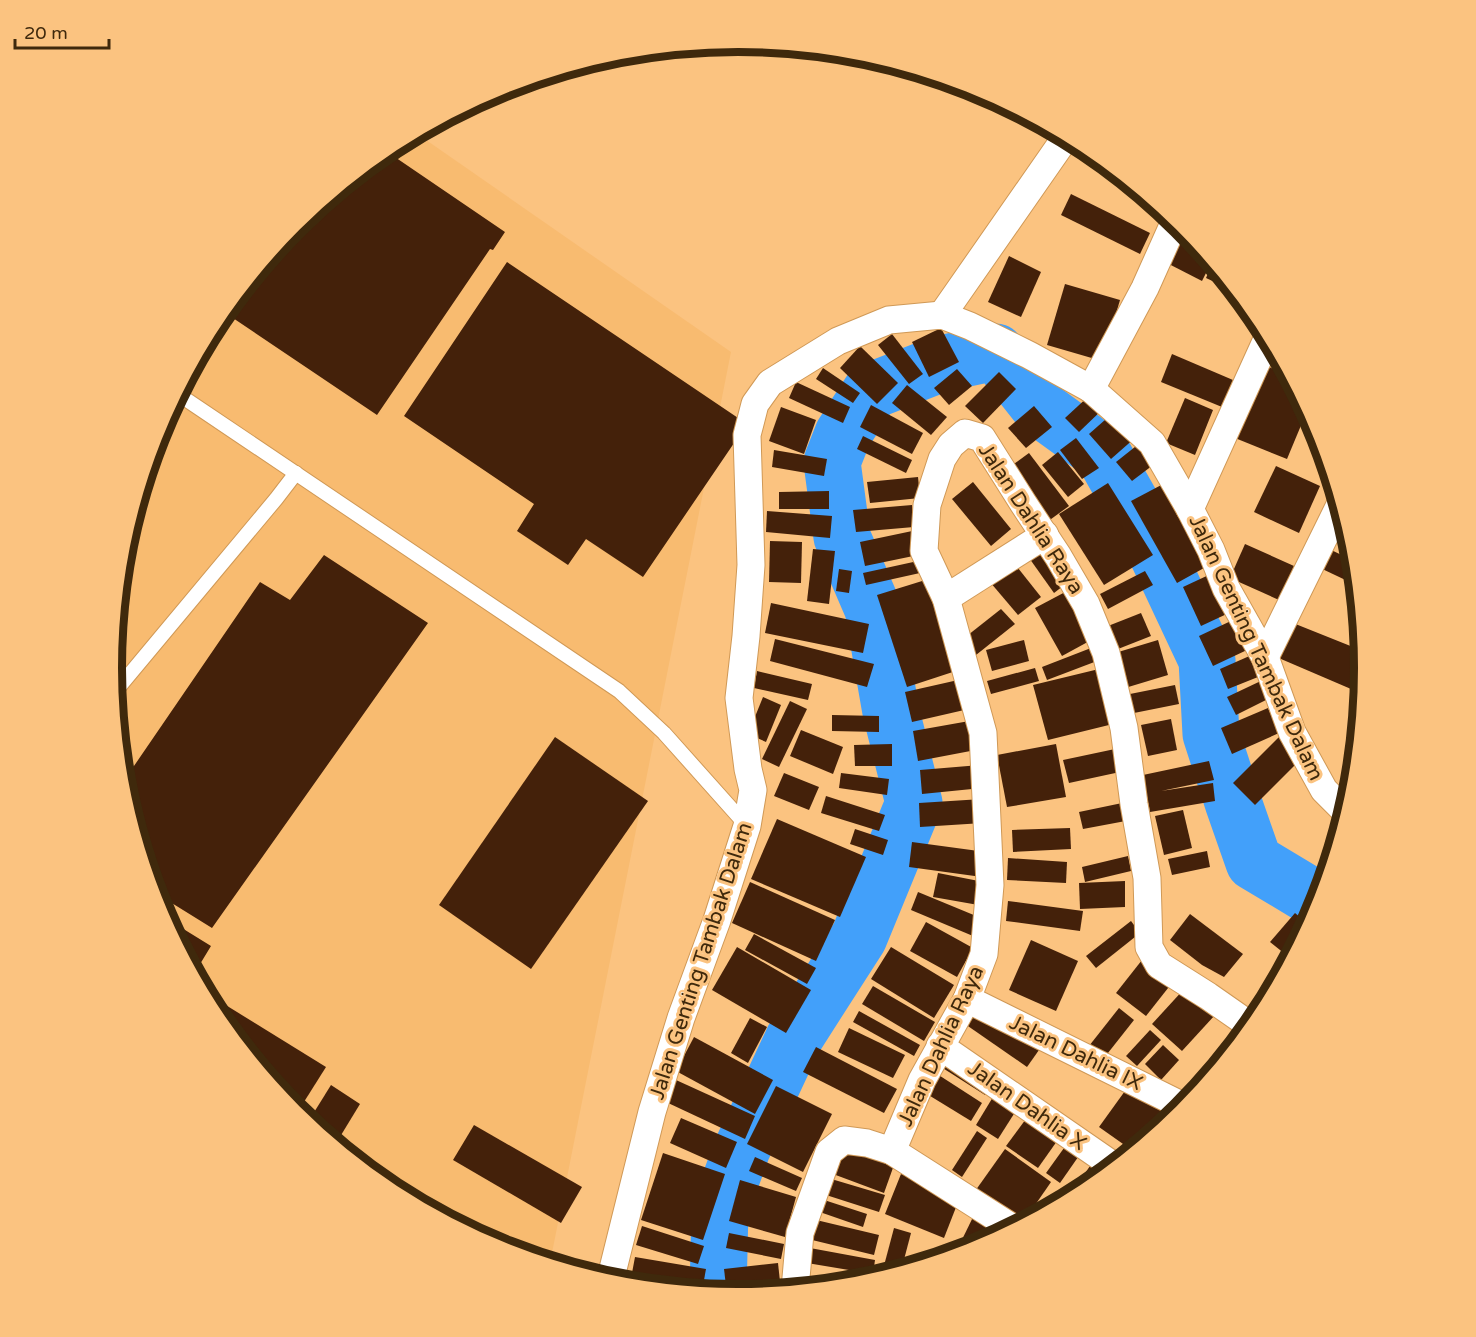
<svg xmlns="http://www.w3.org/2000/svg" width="1476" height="1337" font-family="'Varela Round',sans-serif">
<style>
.built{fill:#f8bb70}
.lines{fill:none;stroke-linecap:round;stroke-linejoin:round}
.river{stroke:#42a0fa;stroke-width:57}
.building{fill:#44210a}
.lane-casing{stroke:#d09956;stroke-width:16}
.street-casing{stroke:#d09956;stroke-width:29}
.lane{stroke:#fff;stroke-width:14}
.street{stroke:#fff;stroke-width:27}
.labels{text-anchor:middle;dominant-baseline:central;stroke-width:6;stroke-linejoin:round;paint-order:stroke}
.street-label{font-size:21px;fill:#3f290c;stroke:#fbc380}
.rim{fill:none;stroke:#3f290c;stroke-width:8}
</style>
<rect width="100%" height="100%" fill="#fbc380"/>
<path class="built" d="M416,133L731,352L550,1263L498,1247L390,1189L295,1111L217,1016L159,908L123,790L112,668L124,546L159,428L217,320L295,225L390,147Z"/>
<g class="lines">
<path class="river" d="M718,1293L720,1209L742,1149L793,1040L859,937L914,803L891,712L873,609L842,537L832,462L843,434L871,391L940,364L996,352L1041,409L1103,454L1145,528L1207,660L1211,734L1233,802L1254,862L1319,901"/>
</g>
<g class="building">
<path d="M386,151L505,232L493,250L490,249L377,415L224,312L295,225Z"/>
<path d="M1118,174L1130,183L1129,184L1116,178Z"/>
<path d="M1071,194L1150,233L1140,254L1061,215Z"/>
<path d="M1176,236L1199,248L1211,263L1202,281L1163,261Z"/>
<path d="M1009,256L1041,272L1021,317L988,302Z"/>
<path d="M507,262L747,424L643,577L586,539L568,565L517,531L534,504L404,416Z"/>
<path d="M1212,264L1223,276L1234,291L1206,278Z"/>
<path d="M1065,284L1120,300L1102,361L1047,345Z"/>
<path d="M941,328L959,362L929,377L912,342Z"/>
<path d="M892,334L923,374L909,384L878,345Z"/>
<path d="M860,346L898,383L877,404L840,368Z"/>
<path d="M1172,354L1233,380L1222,407L1161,382Z"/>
<path d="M1264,365L1288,375L1307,411L1287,459L1235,438Z"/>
<path d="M823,368L860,393L853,403L816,379Z"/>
<path d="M957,369L972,386L949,405L934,388Z"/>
<path d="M999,372L1016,389L983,423L965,406Z"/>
<path d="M796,382L850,407L843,423L789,398Z"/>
<path d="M907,385L947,417L931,435L892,403Z"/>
<path d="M1091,394L1104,408L1079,432L1065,418Z"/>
<path d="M1185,398L1213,410L1195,455L1166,443Z"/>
<path d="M871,405L923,433L912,454L860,427Z"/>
<path d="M1034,406L1052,427L1026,448L1008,428Z"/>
<path d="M781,407L816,420L804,454L769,441Z"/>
<path d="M1114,412L1136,437L1111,459L1089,434Z"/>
<path d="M863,436L912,460L906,473L857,449Z"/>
<path d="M1076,438L1099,468L1082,479L1060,450Z"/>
<path d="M1145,439L1161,459L1132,481L1116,462Z"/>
<path d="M774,450L827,459L824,476L772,467Z"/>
<path d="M1058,452L1084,484L1068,497L1042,465Z"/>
<path d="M1029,453L1069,506L1047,522L1007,469Z"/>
<path d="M1276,466L1320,486L1299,533L1254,512Z"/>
<path d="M918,477L920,498L870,503L867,482Z"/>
<path d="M973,482L1011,529L991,546L952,499Z"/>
<path d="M1167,482L1213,563L1177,583L1131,501Z"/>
<path d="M1108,483L1153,555L1104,585L1059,514Z"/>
<path d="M829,491V509H779V492Z"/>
<path d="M912,505L914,527L856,532L853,510Z"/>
<path d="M767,511L832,516L830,538L766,532Z"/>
<path d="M917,530L923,554L865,566L860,542Z"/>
<path d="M770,541L802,542L801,583L769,582Z"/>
<path d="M1245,544L1294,566L1279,600L1230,578Z"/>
<path d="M1041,546L1067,583L1054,593L1027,555Z"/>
<path d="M1325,547L1354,561L1356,585L1316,566Z"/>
<path d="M813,549L835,551L829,604L807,601Z"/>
<path d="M324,555L428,623L212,928L154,892L123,790V782L260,582L290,600Z"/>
<path d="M927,559L929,571L866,585L863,573Z"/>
<path d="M1014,563L1041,597L1018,615L990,582Z"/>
<path d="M839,569L852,571L849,593L836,591Z"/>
<path d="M1145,571L1153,585L1108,609L1100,594Z"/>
<path d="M1213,573L1231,612L1201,626L1183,587Z"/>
<path d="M935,577L965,668L907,687L877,595Z"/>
<path d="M1069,590L1095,638L1062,656L1035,608Z"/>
<path d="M771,603L869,624L863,653L765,633Z"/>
<path d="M1001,609L1015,624L976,655L963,639Z"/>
<path d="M1141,613L1151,636L1118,649L1108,626Z"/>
<path d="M1233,620L1247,650L1213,666L1199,636Z"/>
<path d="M1288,621L1363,651L1364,660L1351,689L1274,656Z"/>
<path d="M775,639L874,664L867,687L770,661Z"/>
<path d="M1024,640L1029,661L992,671L986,650Z"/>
<path d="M1158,640L1168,675L1125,688L1115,653Z"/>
<path d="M1091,648L1097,661L1047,680L1042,667Z"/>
<path d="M1254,654L1263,675L1228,689L1220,669Z"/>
<path d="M1035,668L1039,681L991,694L987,681Z"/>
<path d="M1099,669L1113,724L1048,740L1033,685Z"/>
<path d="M757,671L812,684L808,700L754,688Z"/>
<path d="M967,678L973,708L912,722L905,692Z"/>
<path d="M1265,679L1274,696L1236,715L1227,697Z"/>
<path d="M1175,685L1179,704L1129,714L1125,695Z"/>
<path d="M763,697L781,705L766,742L748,734Z"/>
<path d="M790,701L807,709L779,767L762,759Z"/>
<path d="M1268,708L1279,733L1232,754L1221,728Z"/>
<path d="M832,715L879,716V732L832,731Z"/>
<path d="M1171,719L1177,750L1148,756L1141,725Z"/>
<path d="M975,720L981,749L918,761L913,731Z"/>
<path d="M801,730L843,747L833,774L790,756Z"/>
<path d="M1282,734L1304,756L1255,805L1233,783Z"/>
<path d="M555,737L648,801L531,969L439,905Z"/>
<path d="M892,744V766H855L854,745Z"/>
<path d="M1056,744L1066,797L1007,807L997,755Z"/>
<path d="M1115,749L1120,772L1069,783L1063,760Z"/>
<path d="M1209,761L1214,780L1161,791L1213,783L1215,801L1150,812L1143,775Z"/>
<path d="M980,765L982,788L922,794L920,770Z"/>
<path d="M784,773L819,787L809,810L774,796Z"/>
<path d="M841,773L889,779L887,795L839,788Z"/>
<path d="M826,796L885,815L879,831L821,813Z"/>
<path d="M982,799L983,823L920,827L919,803Z"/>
<path d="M1127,802L1131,820L1083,829L1079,812Z"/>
<path d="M1183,810L1192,848L1164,855L1155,816Z"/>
<path d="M777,819L866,857L840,917L751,879Z"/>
<path d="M1070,828L1071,849L1013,852L1012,830Z"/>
<path d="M855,829L888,840L883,855L850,844Z"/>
<path d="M912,842L986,852L982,877L909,867Z"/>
<path d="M1207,851L1210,867L1172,875L1168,859Z"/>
<path d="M1128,856L1131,871L1085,882L1082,867Z"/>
<path d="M1008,858L1067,862L1066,883L1007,880Z"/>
<path d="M938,873L989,883L984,906L933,897Z"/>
<path d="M1125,881V907L1080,909L1079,883Z"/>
<path d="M750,882L835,920L816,961L732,923Z"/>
<path d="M918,892L981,918L973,936L911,910Z"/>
<path d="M1008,901L1083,911L1080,931L1006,921Z"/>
<path d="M1295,913L1308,924L1290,958L1270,942Z"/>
<path d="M1190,914L1243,954L1224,977L1202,965L1170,940Z"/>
<path d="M164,917L211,946L194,974L186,958Z"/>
<path d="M1131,921L1140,933L1096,968L1086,956Z"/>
<path d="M926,922L973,948L957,977L910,951Z"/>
<path d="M754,934L816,968L807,984L745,950Z"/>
<path d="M1031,940L1078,961L1056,1011L1009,990Z"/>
<path d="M737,947L811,990L786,1033L712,990Z"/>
<path d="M891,947L954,985L934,1018L871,979Z"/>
<path d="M1142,960L1172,983L1146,1016L1116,993Z"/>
<path d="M873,986L935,1022L924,1041L862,1004Z"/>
<path d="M1185,988L1215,1015L1182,1051L1152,1024Z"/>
<path d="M203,991L326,1067L297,1113L217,1016Z"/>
<path d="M976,1007L1039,1050L1027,1067L965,1024Z"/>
<path d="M1119,1008L1134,1020L1104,1058L1089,1046Z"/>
<path d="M859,1011L920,1045L914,1056L853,1022Z"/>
<path d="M750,1018L767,1027L748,1063L731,1053Z"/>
<path d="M849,1028L905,1055L893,1078L838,1052Z"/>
<path d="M1150,1030L1161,1040L1137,1066L1126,1056Z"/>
<path d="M694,1037L773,1080L755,1114L676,1071Z"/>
<path d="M1163,1045L1179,1060L1161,1080L1145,1064Z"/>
<path d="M816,1047L897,1089L884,1113L803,1072Z"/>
<path d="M1224,1054L1226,1056L1205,1083L1201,1080Z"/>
<path d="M944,1055L991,1084L985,1095L938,1065Z"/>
<path d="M934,1072L982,1103L971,1121L922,1091Z"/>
<path d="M676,1080L755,1116L745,1139L666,1102Z"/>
<path d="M1130,1084L1175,1117L1133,1151L1099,1127Z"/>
<path d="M331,1085L360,1104L335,1145L308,1122Z"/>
<path d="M776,1086L832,1114L803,1172L747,1144Z"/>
<path d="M996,1092L1019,1106L998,1139L976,1125Z"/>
<path d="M1031,1112L1062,1134L1038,1168L1006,1146Z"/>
<path d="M681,1118L737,1142L726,1168L670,1143Z"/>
<path d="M474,1125L582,1187L561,1223L453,1160Z"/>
<path d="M977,1131L987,1138L962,1177L952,1170Z"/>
<path d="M1069,1141L1083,1150L1060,1183L1046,1173Z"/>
<path d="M844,1147L894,1165L884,1193L833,1174Z"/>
<path d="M1005,1149L1051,1182L1022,1224L973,1194Z"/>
<path d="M663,1153L725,1174L703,1240L641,1220Z"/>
<path d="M755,1157L802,1178L796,1191L749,1171Z"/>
<path d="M1095,1159L1110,1169L1086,1190L1066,1200Z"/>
<path d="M901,1174L960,1197L944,1238L885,1214Z"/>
<path d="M828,1178L885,1195L879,1212L823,1194Z"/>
<path d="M740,1180L796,1197L785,1237L729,1221Z"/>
<path d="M818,1198L867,1214L863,1227L814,1210Z"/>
<path d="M975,1213L996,1224L987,1242L977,1247L955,1254Z"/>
<path d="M812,1219L879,1235L874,1255L808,1239Z"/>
<path d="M642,1226L704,1246L698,1264L636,1245Z"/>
<path d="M894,1228L911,1233L901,1271L881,1277Z"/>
<path d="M729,1233L784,1244L781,1259L726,1248Z"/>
<path d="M937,1247L951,1252L950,1256L932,1261Z"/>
<path d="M810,1248L875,1260L873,1274L807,1263Z"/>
<path d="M635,1257L706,1269L702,1291L630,1284Z"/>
<path d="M778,1263L781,1291L738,1295L727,1294L724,1269Z"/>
</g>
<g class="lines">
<g class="lane-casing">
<g id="lane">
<path d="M178,394L619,691L664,733L747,826"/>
<path d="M114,693L276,499L296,473"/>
</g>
</g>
<g class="street-casing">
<g id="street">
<path d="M942,315L1066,137"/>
<path d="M1091,389L1145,288L1175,221"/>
<path d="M1190,509L1268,337"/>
<path d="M946,598L1045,535"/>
<path d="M1265,657L1340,505"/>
<path d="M967,999L1185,1107"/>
<path d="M940,1046L1114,1166"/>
<path d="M892,1151L922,1080L967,999L984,954L990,885L983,733L946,598L924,551L927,505L942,459L951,445L965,433L982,438L1023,503L1058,556L1086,604L1106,653L1124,728L1134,804L1147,878L1149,947L1159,965L1208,996L1251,1026"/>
<path d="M610,1281L652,1112L681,1018L717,920L747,826L753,790L748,769L739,698L746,636L751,565L747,435L755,404L770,383L838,341L889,320L942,315L970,326L1029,355L1091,389L1152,443L1190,509L1211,550L1226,588L1265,657L1292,732L1324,790L1346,812"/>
<path d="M795,1289L800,1233L829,1152L844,1140L867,1143L892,1151L1013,1228"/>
</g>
</g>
<use href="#lane" class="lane"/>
<use href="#street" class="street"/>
</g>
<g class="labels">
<g class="street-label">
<text transform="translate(1031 519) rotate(57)">Jalan Dahlia Raya</text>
<text transform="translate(1256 648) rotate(65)">Jalan Genting Tambak Dalam</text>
<text transform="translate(701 961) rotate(-72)">Jalan Genting Tambak Dalam</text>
<text transform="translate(941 1046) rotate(-65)">Jalan Dahlia Raya</text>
<text transform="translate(1076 1053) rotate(26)">Jalan Dahlia IX</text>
<text transform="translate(1027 1106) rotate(35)">Jalan Dahlia X</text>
</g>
</g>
<path d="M0 0H1476V1337H0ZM122 668a616 616 0 1 1 1232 0a616 616 0 1 1-1232 0Z" fill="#fbc380" fill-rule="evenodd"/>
<path class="rim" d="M122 668a616 616 0 1 1 1232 0a616 616 0 1 1-1232 0Z"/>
<path d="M15 39v9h94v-9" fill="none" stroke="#3f290c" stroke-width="3"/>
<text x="24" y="39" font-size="18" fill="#3f290c" stroke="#fbc380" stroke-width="4.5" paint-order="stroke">20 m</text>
</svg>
